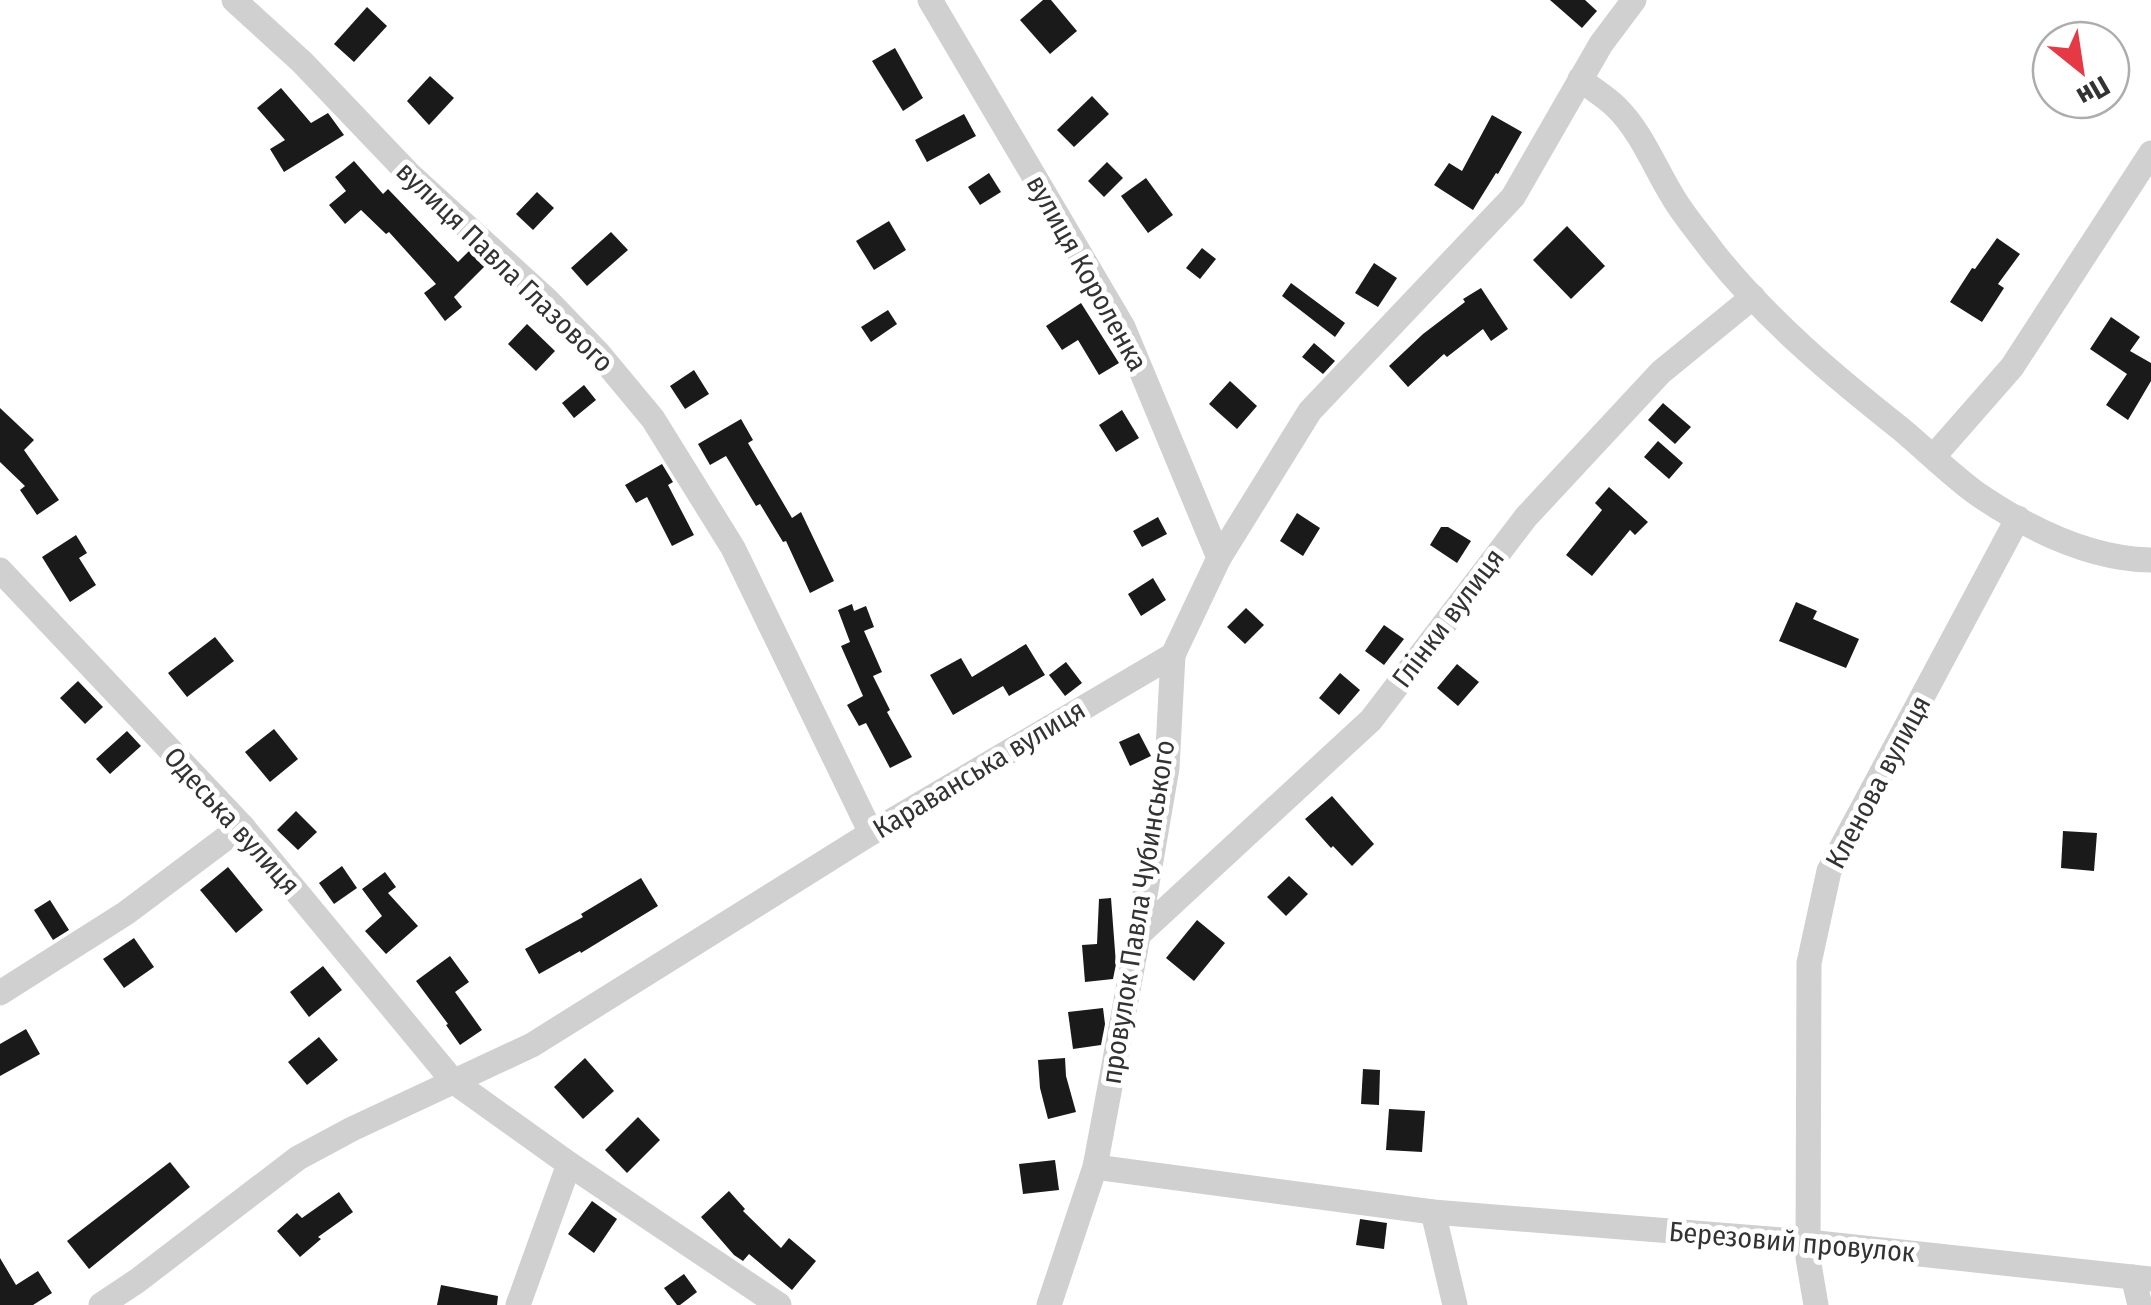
<svg xmlns="http://www.w3.org/2000/svg" width="2151" height="1305" font-family="'Fira Sans Condensed',sans-serif">
<style>
.building{fill:#1a1a1a}
.lines{fill:none;stroke-linecap:round;stroke-linejoin:round}
.minor{stroke:#d0d0d0;stroke-width:25}
.labels{text-anchor:middle;dominant-baseline:central;stroke-width:10;stroke-linejoin:round;paint-order:stroke}
.street-label{font-size:28px;fill:#333;stroke:#fff}
</style>
<rect width="100%" height="100%" fill="#fff"/>
<g class="building">
<path d="M1043,0H1051L1077,31L1050,54L1020,20Z"/>
<path d="M1550,0H1585L1597,11L1582,28Z"/>
<path d="M367,7L387,26L354,62L334,44Z"/>
<path d="M895,48L923,98L903,111L872,61Z"/>
<path d="M430,76L454,98L429,125L407,101Z"/>
<path d="M281,88L311,123L328,113L344,135L284,172L270,149L285,140L257,108Z"/>
<path d="M1092,96L1109,114L1074,147L1057,130Z"/>
<path d="M964,114L976,136L927,162L915,140Z"/>
<path d="M1492,115L1522,132L1498,174L1496,173L1473,210L1434,185L1449,163L1462,171Z"/>
<path d="M354,161L383,194L388,189L458,262L469,251L485,266L454,297L462,307L445,321L424,293L436,284L389,232L386,234L361,210L345,224L329,205L346,191L335,177Z"/>
<path d="M1107,162L1123,178L1104,197L1088,181Z"/>
<path d="M989,173L1001,192L980,205L968,187Z"/>
<path d="M1146,178L1173,215L1148,233L1121,196Z"/>
<path d="M537,192L554,208L533,230L516,214Z"/>
<path d="M889,221L906,250L874,270L856,241Z"/>
<path d="M1567,226L1605,266L1571,299L1533,260Z"/>
<path d="M611,232L628,250L587,286L571,268Z"/>
<path d="M1997,238L2020,254L1998,284L2004,288L1982,322L1950,302L1972,268L1975,269Z"/>
<path d="M1202,248L1216,259L1200,279L1186,268Z"/>
<path d="M1374,263L1397,278L1378,307L1355,293Z"/>
<path d="M1291,283L1345,323L1335,337L1282,296Z"/>
<path d="M1481,288L1508,329L1491,341L1483,329L1447,357L1444,354L1408,387L1389,366L1423,334L1465,302L1463,299Z"/>
<path d="M1081,303L1119,363L1099,375L1078,340L1062,350L1046,326Z"/>
<path d="M888,310L897,324L871,342L861,327Z"/>
<path d="M2111,317L2140,337L2130,351L2151,363V381L2128,420L2106,405L2127,374L2090,349Z"/>
<path d="M527,324L555,351L536,371L508,344Z"/>
<path d="M1314,343L1335,361L1323,374L1302,357Z"/>
<path d="M694,370L709,394L685,409L670,386Z"/>
<path d="M1230,381L1257,406L1237,429L1209,404Z"/>
<path d="M584,385L596,400L574,418L562,403Z"/>
<path d="M1663,403L1691,427L1675,444L1648,420Z"/>
<path d="M0,408L34,440L24,450L59,500L37,515L20,490L25,486L0,462Z"/>
<path d="M1122,410L1139,438L1116,452L1099,425Z"/>
<path d="M741,419L753,440L748,443L792,518L801,512L834,581L810,593L786,541L783,542L760,504L756,506L726,456L710,465L698,444Z"/>
<path d="M1658,441L1683,463L1669,479L1644,457Z"/>
<path d="M662,464L673,482L668,485L694,535L672,546L647,497L636,503L625,485Z"/>
<path d="M1609,487L1648,522L1635,535L1630,530L1592,576L1566,555L1602,510L1595,503Z"/>
<path d="M1297,513L1320,528L1303,556L1280,541Z"/>
<path d="M1158,517L1167,534L1142,547L1133,531Z"/>
<path d="M1441,527H1448L1471,541L1457,563L1430,545Z"/>
<path d="M76,535L87,553L79,558L96,585L70,602L42,557Z"/>
<path d="M1153,578L1166,600L1141,616L1128,594Z"/>
<path d="M1796,602L1817,611L1813,619L1859,639L1846,668L1779,641Z"/>
<path d="M852,604L854,611L866,606L874,627L864,631L882,672L873,676L890,710L887,712L912,757L890,768L866,723L859,726L847,705L863,696L841,646L850,642L838,610Z"/>
<path d="M1246,608L1264,625L1245,644L1227,627Z"/>
<path d="M1384,625L1404,639L1384,665L1365,651Z"/>
<path d="M215,637L234,661L187,697L168,673Z"/>
<path d="M1026,644L1045,675L1009,696L1003,686L953,715L930,675L961,658L972,677Z"/>
<path d="M1066,662L1082,683L1065,696L1049,675Z"/>
<path d="M1457,664L1479,682L1458,706L1437,688Z"/>
<path d="M1340,673L1360,690L1339,715L1319,698Z"/>
<path d="M78,681L103,707L85,724L60,698Z"/>
<path d="M274,729L298,759L270,782L245,752Z"/>
<path d="M127,731L141,746L110,774L96,759Z"/>
<path d="M1139,733L1151,756L1130,766L1119,742Z"/>
<path d="M1332,796L1374,844L1352,866L1333,846L1331,848L1305,819Z"/>
<path d="M296,811L317,832L298,850L277,830Z"/>
<path d="M2063,831L2097,833L2094,871L2061,868Z"/>
<path d="M342,866L357,888L334,904L319,883Z"/>
<path d="M228,867L263,910L236,933L200,890Z"/>
<path d="M385,872L396,887L388,893L418,926L386,954L365,931L382,916L362,889Z"/>
<path d="M1289,876L1308,894L1286,916L1267,897Z"/>
<path d="M641,878L658,906L581,953L580,951L539,974L525,949L583,917L581,914Z"/>
<path d="M1111,898L1116,964L1113,979L1085,982L1082,945L1097,944L1099,899Z"/>
<path d="M50,900L69,930L53,940L34,910Z"/>
<path d="M1197,920L1225,943L1194,981L1166,958Z"/>
<path d="M134,938L154,967L124,988L103,959Z"/>
<path d="M450,956L469,982L455,992L482,1030L460,1045L446,1025L448,1024L416,981Z"/>
<path d="M323,966L342,990L309,1017L290,992Z"/>
<path d="M1103,1008L1105,1024L1101,1045L1073,1049L1068,1012Z"/>
<path d="M26,1029L40,1054L0,1076V1044Z"/>
<path d="M319,1037L338,1060L307,1085L288,1062Z"/>
<path d="M585,1058L614,1091L583,1119L554,1087Z"/>
<path d="M1065,1058L1066,1076L1076,1112L1048,1119L1040,1088L1038,1060Z"/>
<path d="M1363,1069L1380,1070L1379,1105L1361,1104Z"/>
<path d="M1389,1109L1425,1111L1422,1152L1386,1150Z"/>
<path d="M638,1117L660,1140L627,1173L605,1150Z"/>
<path d="M1055,1160L1059,1190L1023,1194L1019,1164Z"/>
<path d="M170,1162L190,1187L89,1269L67,1241Z"/>
<path d="M729,1191L745,1209L743,1211L781,1248L789,1238L816,1261L792,1290L749,1254L743,1261L734,1255L701,1217Z"/>
<path d="M339,1192L353,1212L318,1237L321,1239L300,1257L277,1231L297,1213L302,1218Z"/>
<path d="M592,1201L617,1219L594,1253L568,1234Z"/>
<path d="M1360,1219L1387,1223L1384,1249L1356,1245Z"/>
<path d="M0,1258L16,1285L38,1271L52,1293L33,1305H0Z"/>
<path d="M684,1274L697,1292L680,1305H677L664,1288Z"/>
<path d="M441,1285L498,1296L497,1305H437Z"/>
</g>
<g class="lines">
<g class="minor">
<path d="M234,0L302,62L409,174L547,300L599,354L653,419L733,548L871,833"/>
<path d="M930,0L1123,327L1219,558"/>
<path d="M1580,79C1592,89 1606,97 1616,107C1641,131 1655,168 1673,197C1684,216 1700,234 1713,252C1767,320 1834,376 1901,429C1926,450 1950,474 1976,493C2027,528 2088,559 2151,560"/>
<path d="M1934,456L2012,367L2151,153"/>
<path d="M0,570L242,826L453,1081L569,1164L779,1305"/>
<path d="M1138,935L1371,720L1526,517L1661,372L1753,297"/>
<path d="M0,993L126,913L242,826"/>
<path d="M1095,1167L1433,1212L1808,1242L2151,1279"/>
<path d="M1433,1212L1455,1305"/>
<path d="M2133,1277L2140,1305"/>
<path d="M101,1305L137,1281L298,1158L352,1129L532,1045L871,833L1173,655L1219,558L1310,411L1513,197L1601,44L1634,0"/>
<path d="M518,1305L569,1164"/>
<path d="M1049,1305L1095,1167L1136,947L1167,768L1173,655"/>
<path d="M1816,1305L1808,1258L1809,963L1829,871L2018,518"/>
</g>
</g>
<g class="labels">
<g class="street-label">
<text transform="translate(505 267) rotate(44)">вулиця Павла Глазового</text>
<text transform="translate(1087 273) rotate(61)">вулиця Короленка</text>
<text transform="translate(1448 618) rotate(-53)">Глінки вулиця</text>
<text transform="translate(979 769) rotate(-31)">Караванська вулиця</text>
<text transform="translate(1878 782) rotate(-62)">Кленова вулиця</text>
<text transform="translate(232 821) rotate(48)">Одеська вулиця</text>
<text transform="translate(1138 912) rotate(-81)">провулок Павла Чубинського</text>
<text transform="translate(1792 1242) rotate(5)">Березовий провулок</text>
</g>
</g>
<g transform="translate(2081 70) rotate(150)"><circle r="48" fill="#ffffff" stroke="#adadad" stroke-width="2.5"/>
<path d="M0-8L18 38L0 25L-18 38Z" fill="#e63946"/>
<text y="-15" font-size="28" font-weight="bold" text-anchor="middle" fill="#333333">Пн</text>
</g>
</svg>
